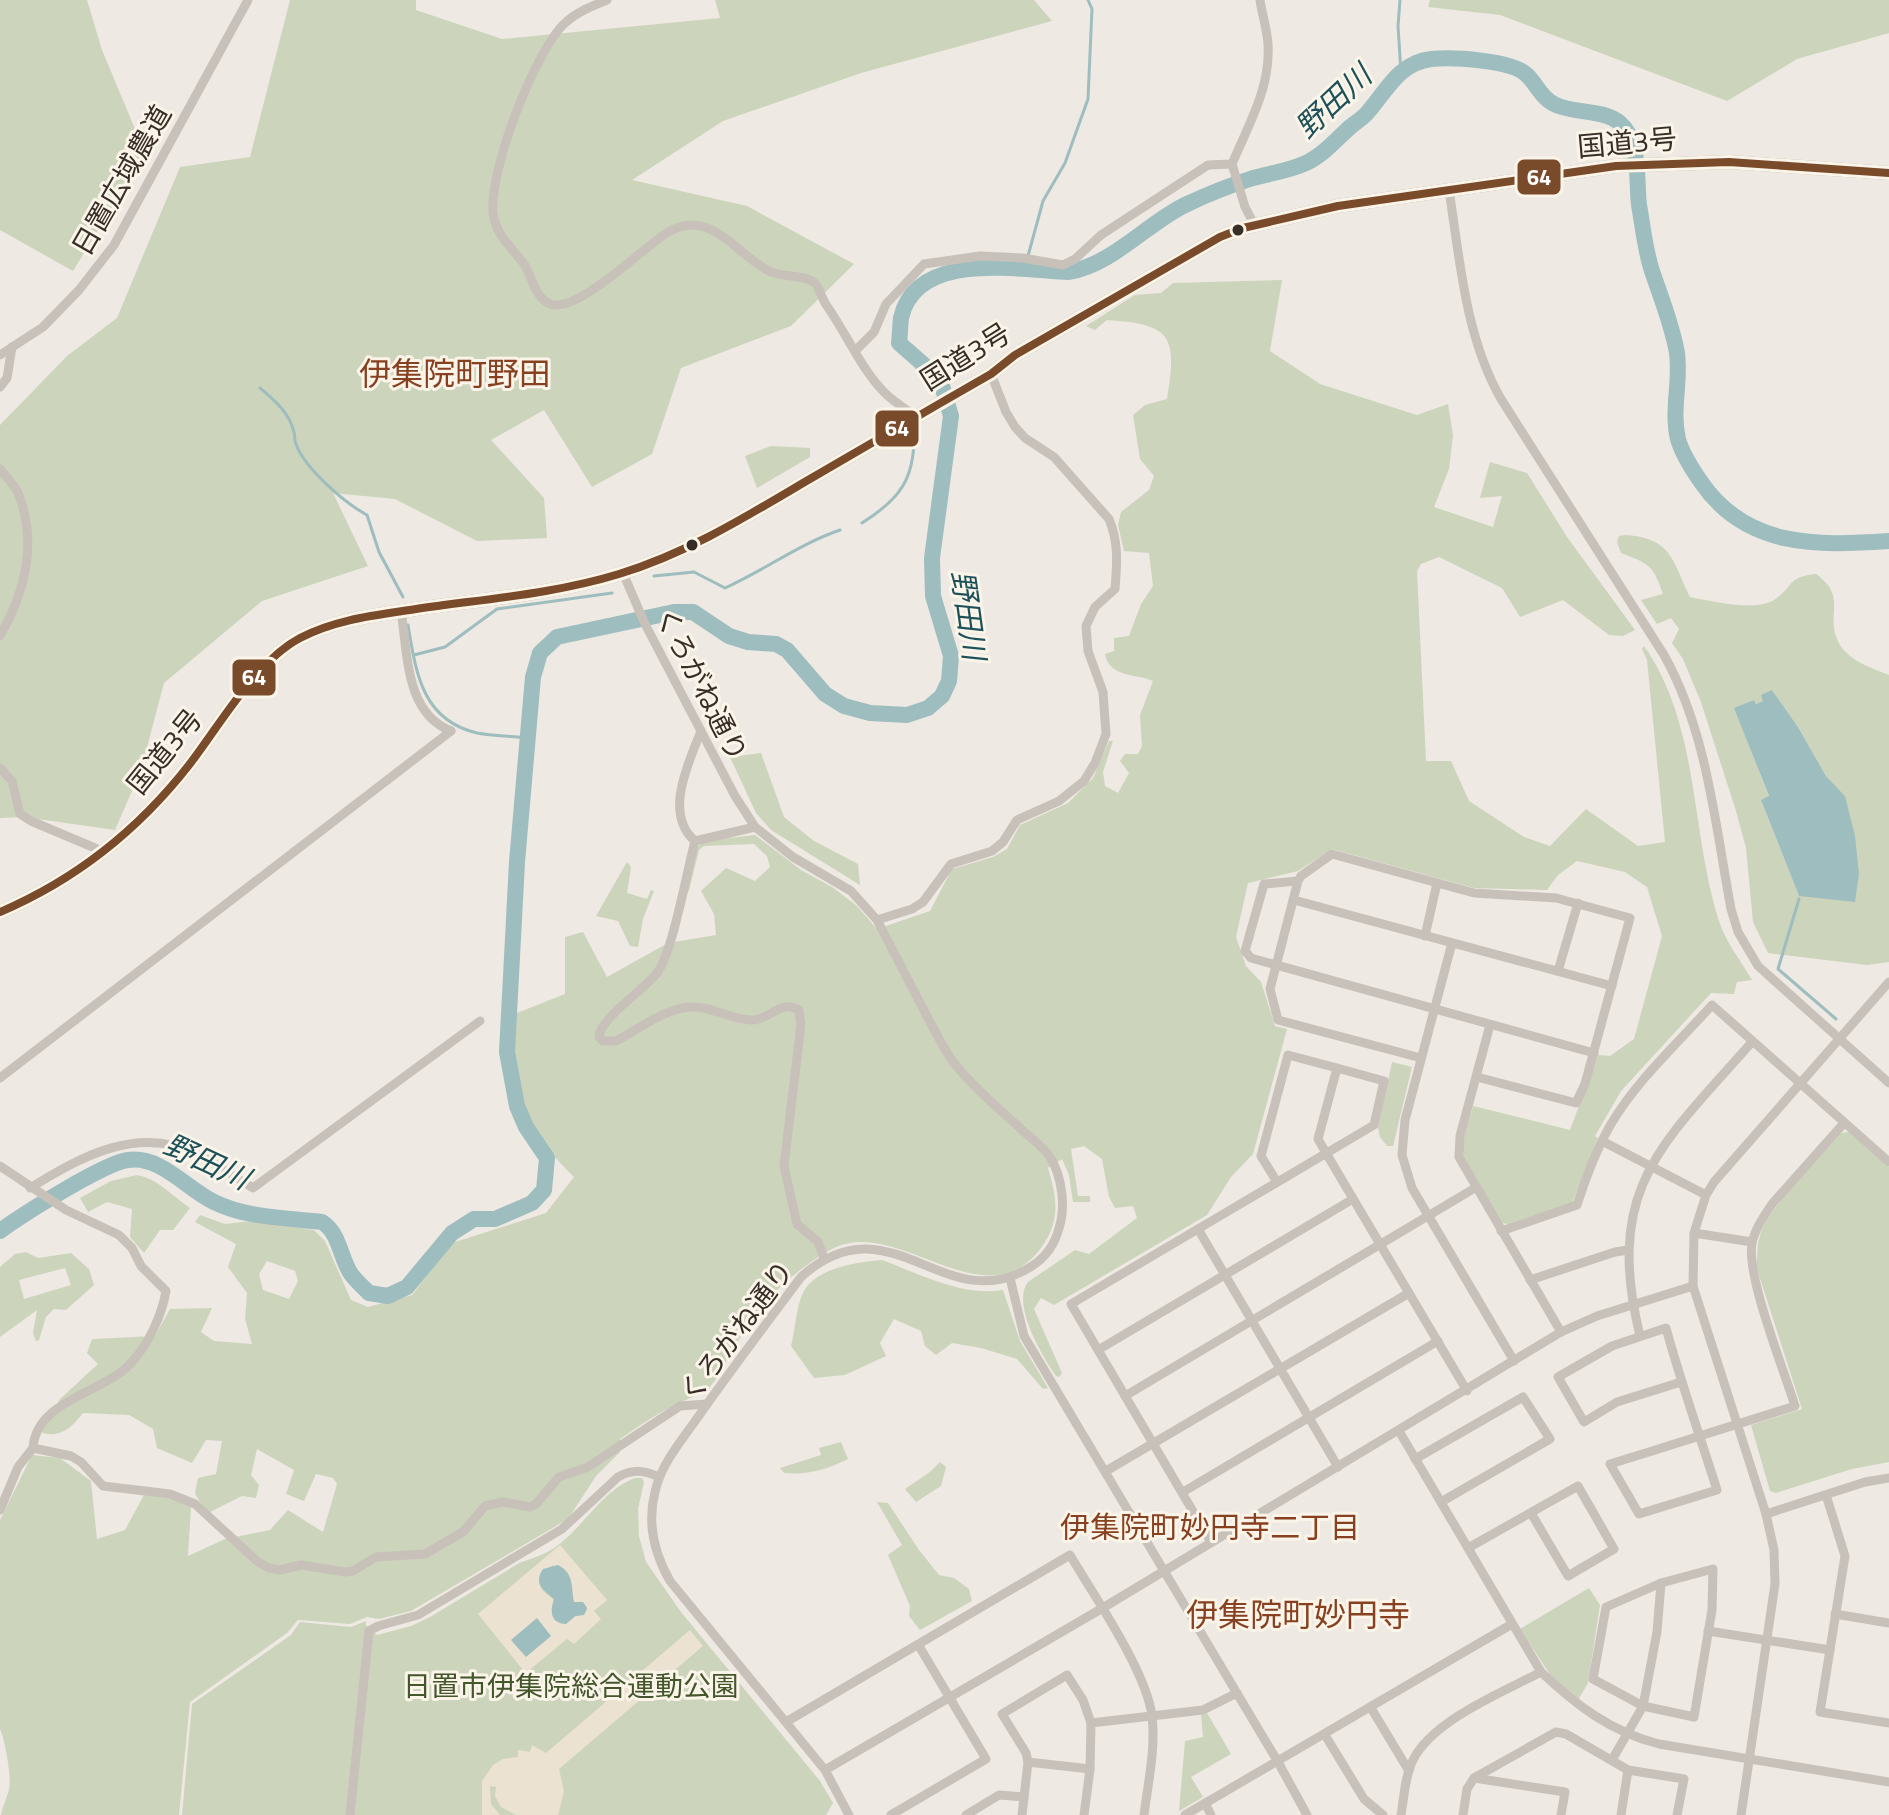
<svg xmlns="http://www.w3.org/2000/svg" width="1889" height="1815" font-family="'Titillium Web','Noto Sans JP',sans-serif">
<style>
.green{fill:#cdd4bc;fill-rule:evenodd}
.plaza{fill:#ece2d1;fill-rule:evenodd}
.water{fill:#9ebdbf}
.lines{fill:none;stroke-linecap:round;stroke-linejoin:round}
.stream{stroke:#9ebdbf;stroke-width:3}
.river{stroke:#9ebdbf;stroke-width:16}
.minor{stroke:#c7c1ba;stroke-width:9}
.highway{stroke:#ada7a1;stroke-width:14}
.bus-1-casing{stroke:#faf4e9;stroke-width:14}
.bus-1{stroke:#7a4b2a;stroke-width:8}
.bus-dot{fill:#382e28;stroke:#faf4e9;stroke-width:3}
.labels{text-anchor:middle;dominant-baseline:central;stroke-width:6;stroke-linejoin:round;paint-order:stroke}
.street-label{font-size:28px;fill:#382e28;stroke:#faf4e9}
.park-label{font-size:28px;fill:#43562c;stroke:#faf4e9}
.water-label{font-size:30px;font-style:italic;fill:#1d515a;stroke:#faf4e9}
.neighbourhood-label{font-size:30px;fill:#884120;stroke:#faf4e9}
.quarter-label{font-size:32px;fill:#884120;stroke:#faf4e9}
.line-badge{stroke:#faf4e9;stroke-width:3}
.badge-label{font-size:22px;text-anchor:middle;font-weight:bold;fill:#fff}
</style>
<rect width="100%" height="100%" fill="#eee9e2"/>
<g class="green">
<path d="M0,0H87L102,50L145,153L73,271L0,230Z"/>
<path d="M290,0H416V10L502,39L720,18L715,0H1034L1052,21L861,73L723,121L632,180L747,206L854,264L791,326L681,368L652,454L592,487L544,410L491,440L544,498L547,538L477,541L395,499L333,493L368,566L262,601L164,683L141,770L115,830L24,817L0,818V425L67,356L117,318L180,167L250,157Z"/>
<path d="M1430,0H1889V33L1797,59L1727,101L1500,15L1428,7Z"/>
<path d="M1282,280L1270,351L1320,384L1417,415L1448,404L1453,435L1449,469L1434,507L1493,527L1502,496L1480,498L1490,462L1527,473L1567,537L1635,630L1623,636L1609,635L1563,600L1520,617L1502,588L1439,557L1421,564L1417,571L1426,761H1451L1469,801L1524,837L1550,846L1586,809L1638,846L1665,842L1647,660L1642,649L1644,646C1700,726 1690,830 1719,921C1725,941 1741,961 1752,980L1737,982L1734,994L1711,993L1621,1091L1595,1136L1598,1138L1572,1203L1507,1224L1499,1222C1489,1204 1463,1169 1463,1149C1463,1135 1470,1120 1473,1106L1570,1130L1598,1055L1610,1056L1634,1039L1662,936L1647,887L1625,872L1577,861L1558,875L1547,890L1474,888L1332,849L1298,871L1248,883L1236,937L1246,966L1261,982L1275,1026L1287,1029L1253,1154L1231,1177L1207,1215L1054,1305L1041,1298L1034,1309L1062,1373L1059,1377L1056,1376C1042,1356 1011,1304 1028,1282L1075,1250L1089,1254L1137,1218L1133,1206L1115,1208L1109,1197L1102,1159L1084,1146L1071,1149L1078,1196H1090V1202H1073L1069,1175L1062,1159L1048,1168C1057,1198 1061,1221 1041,1248C984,1324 897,1214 832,1249C793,1270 760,1304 738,1341C730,1353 719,1378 709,1388C702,1395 686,1399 677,1404C656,1414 639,1426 620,1439V1452L596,1476L568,1519L411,1611L379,1619L367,1617L350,1624L298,1620L287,1633L190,1702L179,1815H1C3,1805 7,1798 9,1789C12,1779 5,1739 0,1729V1520L32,1455L60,1458L91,1481L97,1539L125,1530L144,1495L173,1499L191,1507L188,1556L225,1539L270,1530L288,1510L323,1532L337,1484L333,1478L316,1474L304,1501L286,1494L294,1470L257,1449L251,1475L259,1485L256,1498L242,1496L210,1512L203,1508L195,1493L198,1478L216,1474L222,1441L206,1440L192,1463L157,1448L153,1429L129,1415L83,1413C71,1428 60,1439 40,1432L60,1399L98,1364L87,1353L92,1339L155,1336L170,1309L212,1308L201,1332L214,1341L252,1344L245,1319L247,1293L228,1267L236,1244L195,1222L200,1215L225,1224L251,1221L314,1230L325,1241L351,1300L368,1307L412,1295L452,1243L546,1213L574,1177C558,1160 518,1121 511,1100C504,1079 513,1034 517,1013L565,994V937L583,932L607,977L668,943L716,935L714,914L701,891L726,868L755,881L770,867L767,856L754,844L704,846L699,850L689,890L683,901L695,851L703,841L755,835L801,870L832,887L857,906L877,929L930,911L952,869L993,857L1007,849L1020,825L1068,803L1093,778L1109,741H1113L1103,772L1105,786L1118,793L1129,773L1120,761L1125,754H1138L1142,746L1140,715L1153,681C1134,673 1110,678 1105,654L1114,651V638L1129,636L1141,604L1153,586L1149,553L1124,551L1118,525L1121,512L1149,490L1154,476L1140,459L1133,415L1145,405L1167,399C1177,337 1173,324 1107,320L1095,330L1086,326L1135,295L1161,293L1173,283ZM267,1261L295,1271L298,1281L289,1299L263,1290L259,1274Z"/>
<path d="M771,446L810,448V457L757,488L745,456Z"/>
<path d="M1625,535C1672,538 1672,560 1690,597C1712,601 1754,612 1774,600C1794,587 1786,577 1816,574C1848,597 1825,614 1838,641C1846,660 1872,668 1889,675V962L1867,965L1768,953L1753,922L1746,848L1736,811L1701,702L1683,659L1672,643L1679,629L1671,618L1657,624L1641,600L1663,594C1653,565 1650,564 1621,553L1617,542L1619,536ZM1772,690L1798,727L1826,776L1845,796L1799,896L1761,800L1769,797L1735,709L1754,700L1756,704L1764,701Z"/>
<path d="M761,753L784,817L814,841L858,864L860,885L771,830L756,813L730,757Z"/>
<path d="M627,862L631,867L627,893L647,899L651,890L654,891L643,919L638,947L630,946L618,921L596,916Z"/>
<path d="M1392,1062L1412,1067L1393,1146H1387L1380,1137L1378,1128Z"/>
<path d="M1849,1132L1889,1167V1462L1852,1469L1776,1493L1770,1491L1751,1425L1802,1409L1757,1269C1757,1257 1757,1244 1761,1232C1774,1201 1818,1160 1841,1133Z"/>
<path d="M137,1175C158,1179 171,1195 190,1208L173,1230H160L144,1253L130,1237L132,1209L107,1202L88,1212L80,1198L111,1181Z"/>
<path d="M26,1252L38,1258L71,1253L89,1269L94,1285L66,1310L54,1309L46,1317L39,1340L36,1341L33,1333L37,1310L0,1337V1267L15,1254ZM65,1268L71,1285L24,1299L19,1280Z"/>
<path d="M882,1260C920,1274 962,1297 1003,1290L1020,1341L1048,1388L1043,1389L1017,1359L981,1348L952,1343L936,1355L925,1346L921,1331L894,1319L880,1343L886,1356L845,1375L814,1378L791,1346C795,1330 796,1310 802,1295C813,1268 857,1262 882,1260Z"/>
<path d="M841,1442L848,1459C826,1470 808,1475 784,1473L780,1468L821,1455L819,1448Z"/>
<path d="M940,1462L946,1467L941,1486L916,1502L905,1489L930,1472Z"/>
<path d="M635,1478H642L644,1482L638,1509L639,1536L646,1562L681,1612L820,1781L833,1803L826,1815H182L192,1704L291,1635L300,1622L351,1627L366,1621V1625L377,1635L411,1626L430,1617L521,1562C535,1558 551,1552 562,1542C586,1522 605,1489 635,1478Z"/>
<path d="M877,1502L888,1503L919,1550L939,1575L954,1578L969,1589L972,1601L920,1630L909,1616L910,1606L888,1555L902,1545Z"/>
<path d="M1589,1588L1600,1605L1588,1683L1578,1700L1553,1679L1520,1629Z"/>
<path d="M1207,1713L1231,1754L1191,1777L1203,1797L1179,1811L1185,1741L1203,1737L1201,1715Z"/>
</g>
<g class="plaza">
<path d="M560,1545L607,1600L594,1611L601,1619L574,1644L567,1639L528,1671L523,1670L478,1614ZM553,1565L568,1573L574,1603L587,1610L584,1615L576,1616L566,1624L554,1620V1600L542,1590L539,1584L541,1573Z"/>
<path d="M690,1630L703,1646L559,1769L564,1791L558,1815H516L501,1807L495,1796L496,1787L490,1786L491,1804L500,1815H482V1781L493,1765L503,1759L518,1757V1750L530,1752L532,1745L546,1753Z"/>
</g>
<g class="water">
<path d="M1772,690L1798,727L1826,776L1845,796L1855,836L1859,874L1855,902L1799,896L1761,800L1769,796L1734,708L1754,700L1756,704L1763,701L1761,695Z"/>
<path d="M558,1565C575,1574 571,1588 574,1602H583L587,1608L584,1615L575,1616L566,1624C550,1623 550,1611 554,1599C544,1590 533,1584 543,1569Z"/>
<path d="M537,1618L551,1636L526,1657L511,1640Z"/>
</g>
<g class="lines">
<g class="stream">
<path d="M1400,0L1398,26L1401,72"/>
<path d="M1028,256L1043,201L1065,163L1088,99L1092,9L1088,0"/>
<path d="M906,351L920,373L935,388"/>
<path d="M260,388C275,401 289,412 294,432C295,436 294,440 296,444C305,469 345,503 367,515L379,552L403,597"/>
<path d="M862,523C900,499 915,479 914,433"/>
<path d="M654,576L694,572L725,588C765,570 799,544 840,530"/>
<path d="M408,625C416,673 422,720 477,733C493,736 511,736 528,738"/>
<path d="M414,655L445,647L497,609L612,593"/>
<path d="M1799,899L1778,969L1836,1019"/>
</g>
<path class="river" d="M0,1231C22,1215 104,1163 128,1160C160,1155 187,1189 214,1202C246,1218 287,1218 322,1222C340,1233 340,1258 351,1274C356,1281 363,1287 369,1293L388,1296L407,1287L452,1233L474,1219H495L532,1203L544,1190L547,1158L526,1127L517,1106L507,1052L517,862L533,677L540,653L557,637L674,612H693L729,636L748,642L776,644L787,650L825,694L844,706L870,713L907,715L928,708L942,696L949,681L951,656L933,596L932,558L951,416L940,379L899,343C900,335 900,326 901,318C916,250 1019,270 1069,272C1113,264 1145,225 1185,205C1206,195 1231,185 1253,178C1271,173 1289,171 1306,163C1323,155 1336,140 1349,128C1355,123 1363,118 1368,112C1387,90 1399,63 1431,59C1452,57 1512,60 1527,75C1537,85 1542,99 1556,105C1577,114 1602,109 1620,123C1641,141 1636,180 1639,205C1643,227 1645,250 1652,271C1661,298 1672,324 1677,353C1681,382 1671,410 1678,439C1682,454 1692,469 1701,482C1746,548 1817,546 1889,541"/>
<g class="minor">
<path d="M607,0C592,6 577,12 565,23C534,52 489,171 493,213C495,234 512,248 524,264C532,276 535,298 550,304C576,314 641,250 665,234C709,205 734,253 769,271C782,278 806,274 816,284C820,290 822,299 827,306C846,333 860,367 883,391C892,401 906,409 917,417"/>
<path d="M1449,190C1460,260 1465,336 1501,399L1664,655C1707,732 1715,823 1731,909L1738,932L1758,966L1889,1083"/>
<path d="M1255,226L1245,207L1232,164C1248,126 1271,87 1268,44C1267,29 1262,14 1260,0"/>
<path d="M855,351L874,332L886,304L924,264L980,256L1023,258L1063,265L1075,259L1101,235L1208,165L1232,164"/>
<path d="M0,355L43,327L79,290L114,245L248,0"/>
<path d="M0,387L7,378L12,347"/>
<path d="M0,469C6,477 14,484 18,493C38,542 25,593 0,636"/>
<path d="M623,573L645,624L735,796L755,827L793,857L851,891L877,920C895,954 912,988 930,1022C938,1036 945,1052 955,1064C973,1087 998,1108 1020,1128C1029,1137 1043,1146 1050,1157C1062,1176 1066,1207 1059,1228C1055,1244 1046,1257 1032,1266C945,1322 891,1196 801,1277C766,1324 731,1370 698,1417C682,1440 661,1464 655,1492C647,1523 654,1553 670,1581L825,1770L849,1815"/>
<path d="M401,611C408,654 405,713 451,731"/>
<path d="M0,768L12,781L20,814L31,821L102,851"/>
<path d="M695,841C687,871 673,951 657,973C644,990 600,1018 599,1037L603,1041H616C643,1027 672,1002 703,1008C720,1011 734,1020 752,1020C770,1020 780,999 799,1010L801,1024L784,1166L797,1224L818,1242L824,1258"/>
<path d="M695,841C663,814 689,762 701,731"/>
<path d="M695,841L755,827"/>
<path d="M1298,881L1264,884L1245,951L1251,958L1594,1053"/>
<path d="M1294,900L1612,986"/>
<path d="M877,920L912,909L923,902L951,864L992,851L1003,842L1017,820L1059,801L1084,781L1095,763L1106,734L1103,692L1088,651L1086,626L1095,607L1115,589C1117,564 1119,543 1109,519L1054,457L1025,438L1015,427L1006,412L991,374"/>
<path d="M1425,936L1437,883"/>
<path d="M1452,943L1405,1120L1402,1155L1412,1188L1514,1361"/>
<path d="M1558,971L1578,903"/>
<path d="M1490,1025L1460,1136L1459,1157L1561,1332"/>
<path d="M1421,1058L1278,1020L1270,989L1298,881L1301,876L1332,854L1474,893L1556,898L1630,918L1585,1084L1576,1103L1477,1077"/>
<path d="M0,1078L451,731"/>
<path d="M1602,1141L1706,1195"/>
<path d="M0,1166L66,1210L119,1235L132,1248L141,1266L166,1291C162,1315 149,1343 132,1362C106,1393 36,1399 33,1448L71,1456L81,1462L103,1486L170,1494L195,1504L258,1562L269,1568L280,1570L301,1565L345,1572L353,1571L376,1557L425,1554L463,1532L485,1506L503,1502L530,1507L536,1504L559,1477L588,1467L680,1406L707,1404"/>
<path d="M1277,1182L1261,1156L1288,1055L1337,1068"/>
<path d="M30,1188C82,1156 139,1124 199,1155C218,1165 235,1177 253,1188L480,1021"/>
<path d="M1198,1229L1338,1467"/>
<path d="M1501,1231L1577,1205C1586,1177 1596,1150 1611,1124C1637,1080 1678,1043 1712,1005L1889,1162"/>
<path d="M1694,1233L1752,1242"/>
<path d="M1010,1278L1024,1336L1278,1762L1307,1815"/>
<path d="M1530,1280L1615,1252L1628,1250"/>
<path d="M1640,1336C1604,1188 1661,1145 1752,1042"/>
<path d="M1098,1350L1353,1199"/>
<path d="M1681,1382L1617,1402L1584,1422L1558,1377L1612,1346L1666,1328C1681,1383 1700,1436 1717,1490L1639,1514L1610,1464C1672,1445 1734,1425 1795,1406C1784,1370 1746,1276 1752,1243C1755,1229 1764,1216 1772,1204L1844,1123"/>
<path d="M1125,1396L1475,1188"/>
<path d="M1399,1431L1541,1672C1576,1705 1611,1732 1659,1744L1889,1782"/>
<path d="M1415,1459L1523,1397L1550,1439L1441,1502"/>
<path d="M1106,1471L1409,1293"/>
<path d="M1183,1492L1438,1341"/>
<path d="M1826,1495L1845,1556L1820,1712L1889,1723"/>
<path d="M0,1510L18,1467L33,1448"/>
<path d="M1766,1514L1865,1482L1889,1478"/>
<path d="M1211,1542L1071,1304C1172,1244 1273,1185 1374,1125L1384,1081L1337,1068L1318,1139L1326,1153L1467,1391"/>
<path d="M1468,1548L1578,1486L1614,1549L1568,1576L1531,1513"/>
<path d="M1713,1569L1712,1610L1694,1717L1643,1706L1593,1679L1606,1607L1661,1583Z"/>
<path d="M1835,1614L1889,1623"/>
<path d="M1708,1631L1830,1650"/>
<path d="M1371,1708L1409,1771"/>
<path d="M786,1722L1070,1555C1094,1596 1146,1670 1152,1716C1156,1748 1148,1783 1144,1815"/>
<path d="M1325,1735L1364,1799L1383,1815"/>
<path d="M1612,1760L1643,1706L1657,1632L1661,1583"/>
<path d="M1028,1762L1026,1753L1002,1714L1067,1675L1083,1700L1091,1723"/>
<path d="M825,1770L1101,1609L1561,1332L1597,1316L1693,1286"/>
<path d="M1474,1778L1565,1792L1561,1815"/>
<path d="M1205,1803L1211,1815"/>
<path d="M350,1815L369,1631L378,1626L418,1615L562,1529L618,1477C633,1469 644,1470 659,1477"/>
<path d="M891,1815L986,1759L919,1646"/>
<path d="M966,1815L999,1795L1024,1797"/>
<path d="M1022,1815L1028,1762L1090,1769L1091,1723L1203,1710L1237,1693"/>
<path d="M1084,1815L1090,1769"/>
<path d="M1185,1815L1512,1624"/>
<path d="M1401,1815C1404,1798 1405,1775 1413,1760C1433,1720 1503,1692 1541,1672"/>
<path d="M1463,1815L1467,1789L1474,1778L1556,1732L1566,1734L1628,1770L1684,1779L1677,1815"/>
<path d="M1621,1815L1628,1770"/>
<path d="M1741,1815L1775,1584L1774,1550L1766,1514L1693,1286L1694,1233L1706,1195L1714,1182L1889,982"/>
</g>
<path class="highway" d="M0,912C75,880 139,829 189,765C220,725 255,662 300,638C336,619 377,615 416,609C484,599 554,594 619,574C685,554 744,518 803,483C865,447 928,410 991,374L1015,355L1220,237L1243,228L1338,206L1616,166L1729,162L1889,173"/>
<g class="bus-1-casing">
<path id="bus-1" d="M0,912C75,880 139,829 189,765C220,725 255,662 300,638C336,619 377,615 416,609C484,599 554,594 619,574C685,554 744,518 803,483C865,447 928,410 991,374L1015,355L1220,237L1243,228L1338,206L1616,166L1729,162L1889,173"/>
</g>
<use href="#bus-1" class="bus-1"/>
</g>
<g class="bus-dot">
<circle cx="1238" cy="230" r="7"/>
<circle cx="692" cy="545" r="7"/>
</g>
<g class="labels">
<g class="street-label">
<text transform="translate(1627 142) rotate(-5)">国道3号</text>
<text transform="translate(121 180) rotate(-60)">日置広域農道</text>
<text transform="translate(965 356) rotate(-32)">国道3号</text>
<text transform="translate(702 684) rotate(63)">くろがね通り</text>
<text transform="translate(164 751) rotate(-51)">国道3号</text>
<text transform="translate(736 1331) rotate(-53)">くろがね通り</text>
</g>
<g class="park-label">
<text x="571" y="1685">日置市伊集院総合運動公園</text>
</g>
<g class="water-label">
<text transform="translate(1333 101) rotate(-43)">野田川</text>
<text transform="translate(969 615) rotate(82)">野田川</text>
<text transform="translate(207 1161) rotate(25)">野田川</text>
</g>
<g class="neighbourhood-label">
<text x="1210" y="1527">伊集院町妙円寺二丁目</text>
</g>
<g class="quarter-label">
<text x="455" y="373">伊集院町野田</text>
<text x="1298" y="1614">伊集院町妙円寺</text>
</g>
</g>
<g class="line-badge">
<rect x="1516" y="158" width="46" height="38" rx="8" fill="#7a4b2a"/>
<rect x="874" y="409" width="46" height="39" rx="8" fill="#7a4b2a"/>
<rect x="231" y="658" width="46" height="39" rx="8" fill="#7a4b2a"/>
</g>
<g class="badge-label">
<text x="1539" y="185">64</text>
<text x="897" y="436">64</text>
<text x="254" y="685">64</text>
</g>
</svg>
